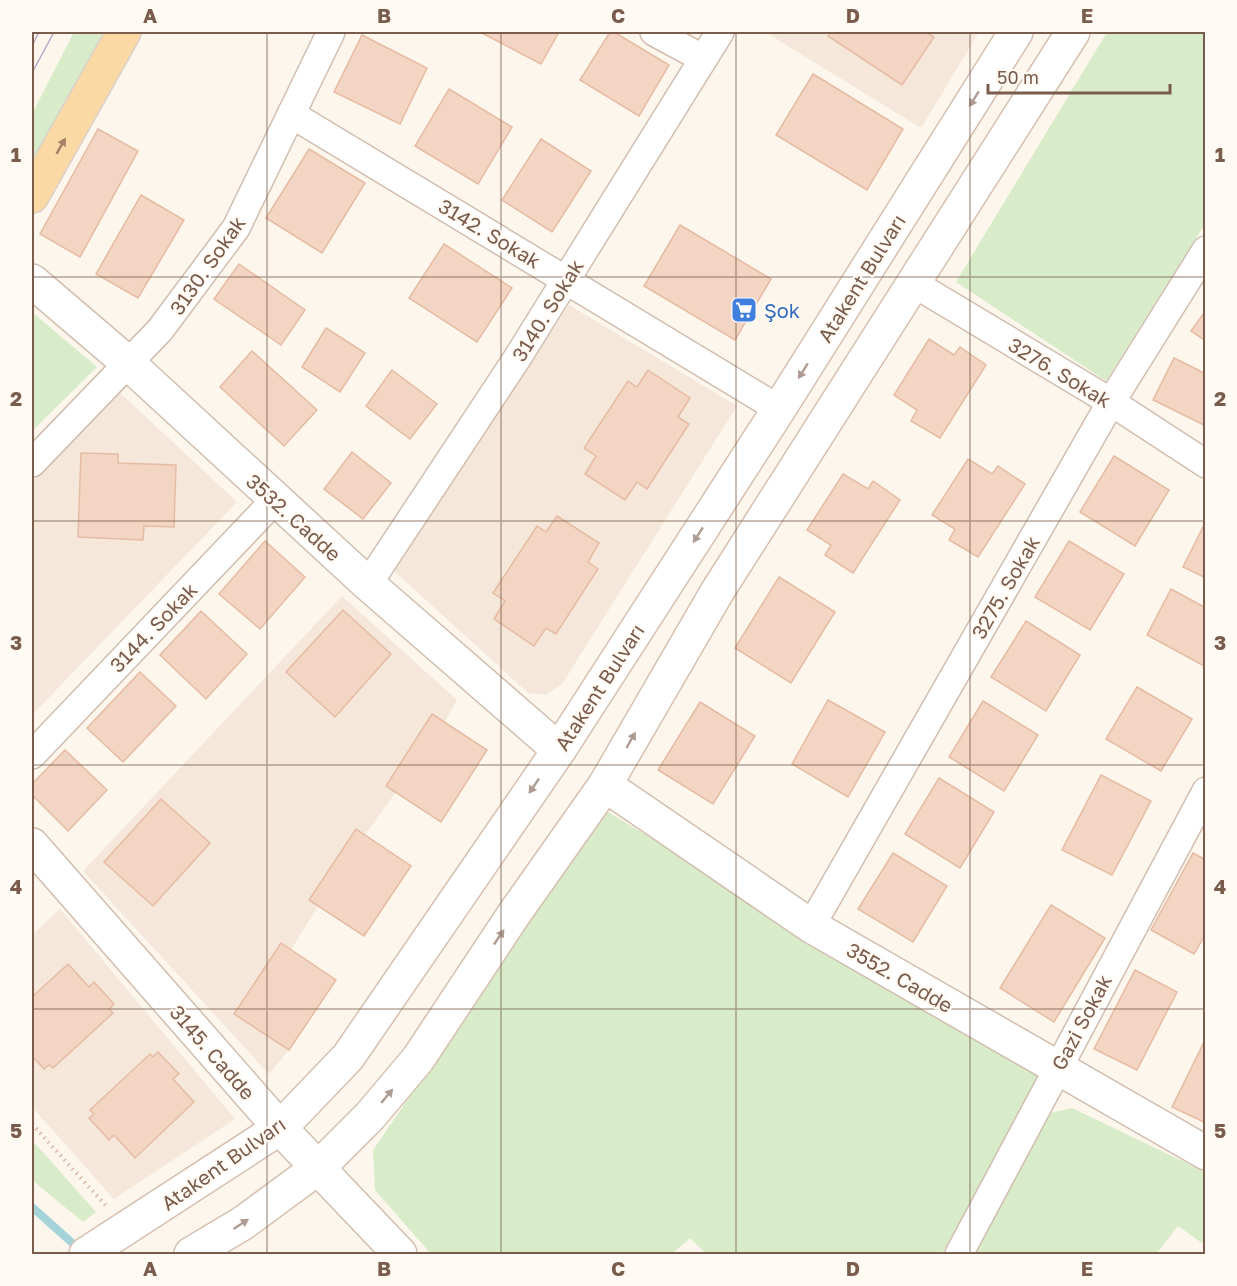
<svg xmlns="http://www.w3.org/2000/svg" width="1237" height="1286" font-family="'Golos Text',sans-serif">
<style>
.residential{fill:#f5e8da}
.green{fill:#d8ecc9}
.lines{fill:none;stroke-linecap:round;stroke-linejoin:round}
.stream{stroke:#a5d3da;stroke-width:8}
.building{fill:#f3d5c3;stroke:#e6bba3;stroke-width:1.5}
.minor-casing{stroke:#d1beb0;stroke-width:30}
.tertiary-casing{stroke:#d1beb0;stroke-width:36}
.secondary-casing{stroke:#d6c0b0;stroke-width:36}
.primary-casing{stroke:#dad1cd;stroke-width:36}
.path{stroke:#d9b8a5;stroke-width:4;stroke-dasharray:1.5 4.5;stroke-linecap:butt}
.minor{stroke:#fff;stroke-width:27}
.tertiary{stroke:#fff;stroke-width:33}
.secondary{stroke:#fff;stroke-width:33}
.primary{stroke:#fbd9a5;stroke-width:33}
.tram{stroke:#b9a8c9;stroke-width:1.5}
.oneway{fill:#af9d94}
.oneway2{fill:#a18267}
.grid{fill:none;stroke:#7a5c4d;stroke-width:1.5;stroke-opacity:0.55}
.labels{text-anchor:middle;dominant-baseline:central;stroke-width:4.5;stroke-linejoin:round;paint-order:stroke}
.street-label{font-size:20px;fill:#7a5c4d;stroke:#fffaf3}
.shop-label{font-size:20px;fill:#366cbe;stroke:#fffaf3;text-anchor:start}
.neatline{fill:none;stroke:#7a5c4d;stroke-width:2}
.grid-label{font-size:20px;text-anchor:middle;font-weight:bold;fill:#7a5c4d}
</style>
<rect width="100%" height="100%" fill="#fdf6ec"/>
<g class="residential">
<path d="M765,32H979L921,128Z"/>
<path d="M569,305L737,406L562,684L545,695L528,693L394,571Z"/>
<path d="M118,391L237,502L32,715V481Z"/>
<path d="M342,596L457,700L444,723L487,750L441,822L396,792L365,835L411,866L364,936L318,906L291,950L336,980L289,1050L269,1074L83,871Z"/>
<path d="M60,909L235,1119L114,1199L32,1107V935Z"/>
</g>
<g class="green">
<path d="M74,32H106L85,76L32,160V114Z"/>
<path d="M1107,32H1205V224L1106,381L956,282Z"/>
<path d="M32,312L97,367L32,431Z"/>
<path d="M605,810L1040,1076L942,1254H706L690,1238L672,1254H431L375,1190L373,1150Z"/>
<path d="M1072,1108L1205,1172V1245L1178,1226L1156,1254H974L1050,1113Z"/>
<path d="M32,1140L96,1212L83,1222L32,1180Z"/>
</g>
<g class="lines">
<path class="stream" d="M32,1207L79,1249"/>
</g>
<g class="building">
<path d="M480,32H559L541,64Z"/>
<path d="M610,32H614L669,65L639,116L580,80Z"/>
<path d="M831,32H926L934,37L902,85L828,36Z"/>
<path d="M362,35L427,68L400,124L334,92Z"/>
<path d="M813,74L903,129L867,190L776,135Z"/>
<path d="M449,89L512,127L478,184L415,146Z"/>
<path d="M98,129L138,151L80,257L40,234Z"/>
<path d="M541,139L591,171L552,232L502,200Z"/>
<path d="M309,149L365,183L322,253L266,218Z"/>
<path d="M141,195L184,220L138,298L96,274Z"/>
<path d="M680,225L771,279L735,340L644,286Z"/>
<path d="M444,244L512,288L477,342L409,298Z"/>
<path d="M239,264L305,310L281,345L214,299Z"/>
<path d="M1206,310V341L1191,331Z"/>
<path d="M326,328L365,353L340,392L302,367Z"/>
<path d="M929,339L954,355L960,347L986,365L940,438L911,421L917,410L894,395Z"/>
<path d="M252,351L317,410L284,446L220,387Z"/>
<path d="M1174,358L1206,374V426L1153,400Z"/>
<path d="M392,370L437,404L410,439L366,406Z"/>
<path d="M648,370L690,398L678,417L689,424L647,489L637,482L625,500L585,474L596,456L584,448L628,381L637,387Z"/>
<path d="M352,452L391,483L363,519L324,489Z"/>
<path d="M81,453L118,454V463L176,465L174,527L144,526L143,540L78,537Z"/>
<path d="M1114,456L1169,490L1135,546L1080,512Z"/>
<path d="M968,459L992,474L998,466L1025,484L978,557L949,540L955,529L932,515Z"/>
<path d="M843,474L868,489L873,481L900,500L853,573L825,555L831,545L807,530Z"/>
<path d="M557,516L599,543L588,562L598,569L556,634L546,628L534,646L494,619L505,601L493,593L537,526L546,532Z"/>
<path d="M1206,521V578L1183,567Z"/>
<path d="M265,541L305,577L260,629L219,594Z"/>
<path d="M1069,541L1124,574L1090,630L1035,597Z"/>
<path d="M779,577L835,612L791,683L735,648Z"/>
<path d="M1171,589L1206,608V667L1147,635Z"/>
<path d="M343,610L391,654L335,717L286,672Z"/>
<path d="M201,611L247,654L206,699L160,655Z"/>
<path d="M1026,621L1080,655L1046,711L991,677Z"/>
<path d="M140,672L176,706L123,762L87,728Z"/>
<path d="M1137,687L1192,719L1161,771L1106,739Z"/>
<path d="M828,700L885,732L848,797L792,764Z"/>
<path d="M983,701L1038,735L1004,791L949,757Z"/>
<path d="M700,702L755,736L713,804L658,770Z"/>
<path d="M432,714L487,750L441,822L386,786Z"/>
<path d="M65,750L107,790L68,831L32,795V784Z"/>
<path d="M1101,775L1151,801L1112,875L1062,850Z"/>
<path d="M939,778L994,812L960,868L905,834Z"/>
<path d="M161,799L210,843L153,906L104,862Z"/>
<path d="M356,829L411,866L364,936L309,900Z"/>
<path d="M893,853L947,886L913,942L858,909Z"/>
<path d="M1193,853L1206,860V933L1194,954L1151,930Z"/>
<path d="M1051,905L1105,938L1054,1022L1000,988Z"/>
<path d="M281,943L336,980L289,1050L234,1014Z"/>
<path d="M68,964L89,987L94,982L114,1004L109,1009L113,1013L53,1068L49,1065L44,1069L32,1056V997Z"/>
<path d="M1135,970L1177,992L1137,1070L1094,1049Z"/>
<path d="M1206,1038V1123L1172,1107Z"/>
<path d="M158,1052L179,1074L173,1079L194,1102L135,1158L114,1135L109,1140L89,1118L94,1114L90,1110L150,1054L153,1057Z"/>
</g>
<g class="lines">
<g class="minor-casing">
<g id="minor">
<path d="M654,32L702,58"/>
<path d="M291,114L779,409"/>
<path d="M913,283L1111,402L1206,464"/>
<path d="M32,463L160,330L236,228L331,32"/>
<path d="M368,584L516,360L720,32"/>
<path d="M32,755L275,500"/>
<path d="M811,926L1111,402L1206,250"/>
<path d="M959,1254L1206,791"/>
</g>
</g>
<g class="tertiary-casing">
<g id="tertiary">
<path d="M32,281L128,363L368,584L559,750"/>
<path d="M605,785L811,926L1206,1153"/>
<path d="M32,845L280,1128L400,1254"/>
</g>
</g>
<g class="secondary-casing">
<g id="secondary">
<path d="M86,1254L280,1128L348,1057L559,750L779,409L1016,32"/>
<path d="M191,1254L243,1223L319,1167L370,1116L418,1059L514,914L605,785L717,592L1073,32"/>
</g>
</g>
<g class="primary-casing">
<path id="primary" d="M32,196L124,32"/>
</g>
<path class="path" d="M32,1124L108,1208"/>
<use href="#minor" class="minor"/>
<use href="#tertiary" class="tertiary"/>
<use href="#secondary" class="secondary"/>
<use href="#primary" class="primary"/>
<g class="tram">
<path d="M32,46L39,32"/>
<path d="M32,73L54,32"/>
</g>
</g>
<defs><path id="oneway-solid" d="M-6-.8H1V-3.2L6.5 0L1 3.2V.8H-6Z" transform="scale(1.5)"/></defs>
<g class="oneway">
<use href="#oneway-solid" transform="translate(974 99) rotate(122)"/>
<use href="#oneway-solid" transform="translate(803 371) rotate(122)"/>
<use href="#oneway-solid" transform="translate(698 535) rotate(123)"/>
<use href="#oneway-solid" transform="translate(631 740) rotate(-60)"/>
<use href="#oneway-solid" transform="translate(534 786) rotate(124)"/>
<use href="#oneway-solid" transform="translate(499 937) rotate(-56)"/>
<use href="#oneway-solid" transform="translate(387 1096) rotate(-50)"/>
<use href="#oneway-solid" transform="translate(241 1224) rotate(-33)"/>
</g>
<use class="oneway2" href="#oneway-solid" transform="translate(61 146) rotate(-60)"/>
<path class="grid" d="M267,32V1254M501,32V1254M736,32V1254M970,32V1254M32,277H1206M32,521H1206M32,765H1206M32,1009H1206"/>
<defs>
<g id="supermarket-square" transform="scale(1.35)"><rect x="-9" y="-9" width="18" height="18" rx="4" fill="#3f7fe0" stroke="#fffaf3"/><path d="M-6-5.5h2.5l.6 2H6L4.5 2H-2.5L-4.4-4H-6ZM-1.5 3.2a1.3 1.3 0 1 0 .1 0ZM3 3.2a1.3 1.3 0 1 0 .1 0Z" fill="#fff"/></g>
</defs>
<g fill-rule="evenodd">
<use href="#supermarket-square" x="744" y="310"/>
</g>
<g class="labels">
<g class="street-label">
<text transform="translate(490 233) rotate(31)">3142. Sokak</text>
<text transform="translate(207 265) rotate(-55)">3130. Sokak</text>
<text transform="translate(861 278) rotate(-58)">Atakent Bulvarı</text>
<text transform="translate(547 310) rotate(-58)">3140. Sokak</text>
<text transform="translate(1060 372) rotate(31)">3276. Sokak</text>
<text transform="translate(294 517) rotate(42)">3532. Cadde</text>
<text transform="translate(1005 587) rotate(-60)">3275. Sokak</text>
<text transform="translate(153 627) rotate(-46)">3144. Sokak</text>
<text transform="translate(599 687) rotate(-57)">Atakent Bulvarı</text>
<text transform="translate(900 977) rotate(30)">3552. Cadde</text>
<text transform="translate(1081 1022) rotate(-62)">Gazi Sokak</text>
<text transform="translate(213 1052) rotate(49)">3145. Cadde</text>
<text transform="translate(223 1163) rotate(-35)">Atakent Bulvarı</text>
</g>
<g class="shop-label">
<text x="764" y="310">Şok</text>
</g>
</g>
<rect width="1237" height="1286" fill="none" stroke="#fffaf3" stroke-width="66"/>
<path d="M988 84v9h182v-9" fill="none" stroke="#7a5c4d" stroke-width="3"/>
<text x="997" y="84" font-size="18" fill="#7a5c4d" stroke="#fffaf3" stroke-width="4.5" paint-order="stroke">50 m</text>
<rect x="33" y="33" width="1171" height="1220" class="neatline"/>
<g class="grid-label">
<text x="150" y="23">A</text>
<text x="384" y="23">B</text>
<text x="618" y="23">C</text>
<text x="853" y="23">D</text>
<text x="1087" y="23">E</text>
<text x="16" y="162">1</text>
<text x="1220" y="162">1</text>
<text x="16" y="406">2</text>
<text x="1220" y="406">2</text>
<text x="16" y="650">3</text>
<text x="1220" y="650">3</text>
<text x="16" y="894">4</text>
<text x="1220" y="894">4</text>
<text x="16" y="1138">5</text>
<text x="1220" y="1138">5</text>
<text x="150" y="1276">A</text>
<text x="384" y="1276">B</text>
<text x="618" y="1276">C</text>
<text x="853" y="1276">D</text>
<text x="1087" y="1276">E</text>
</g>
</svg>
